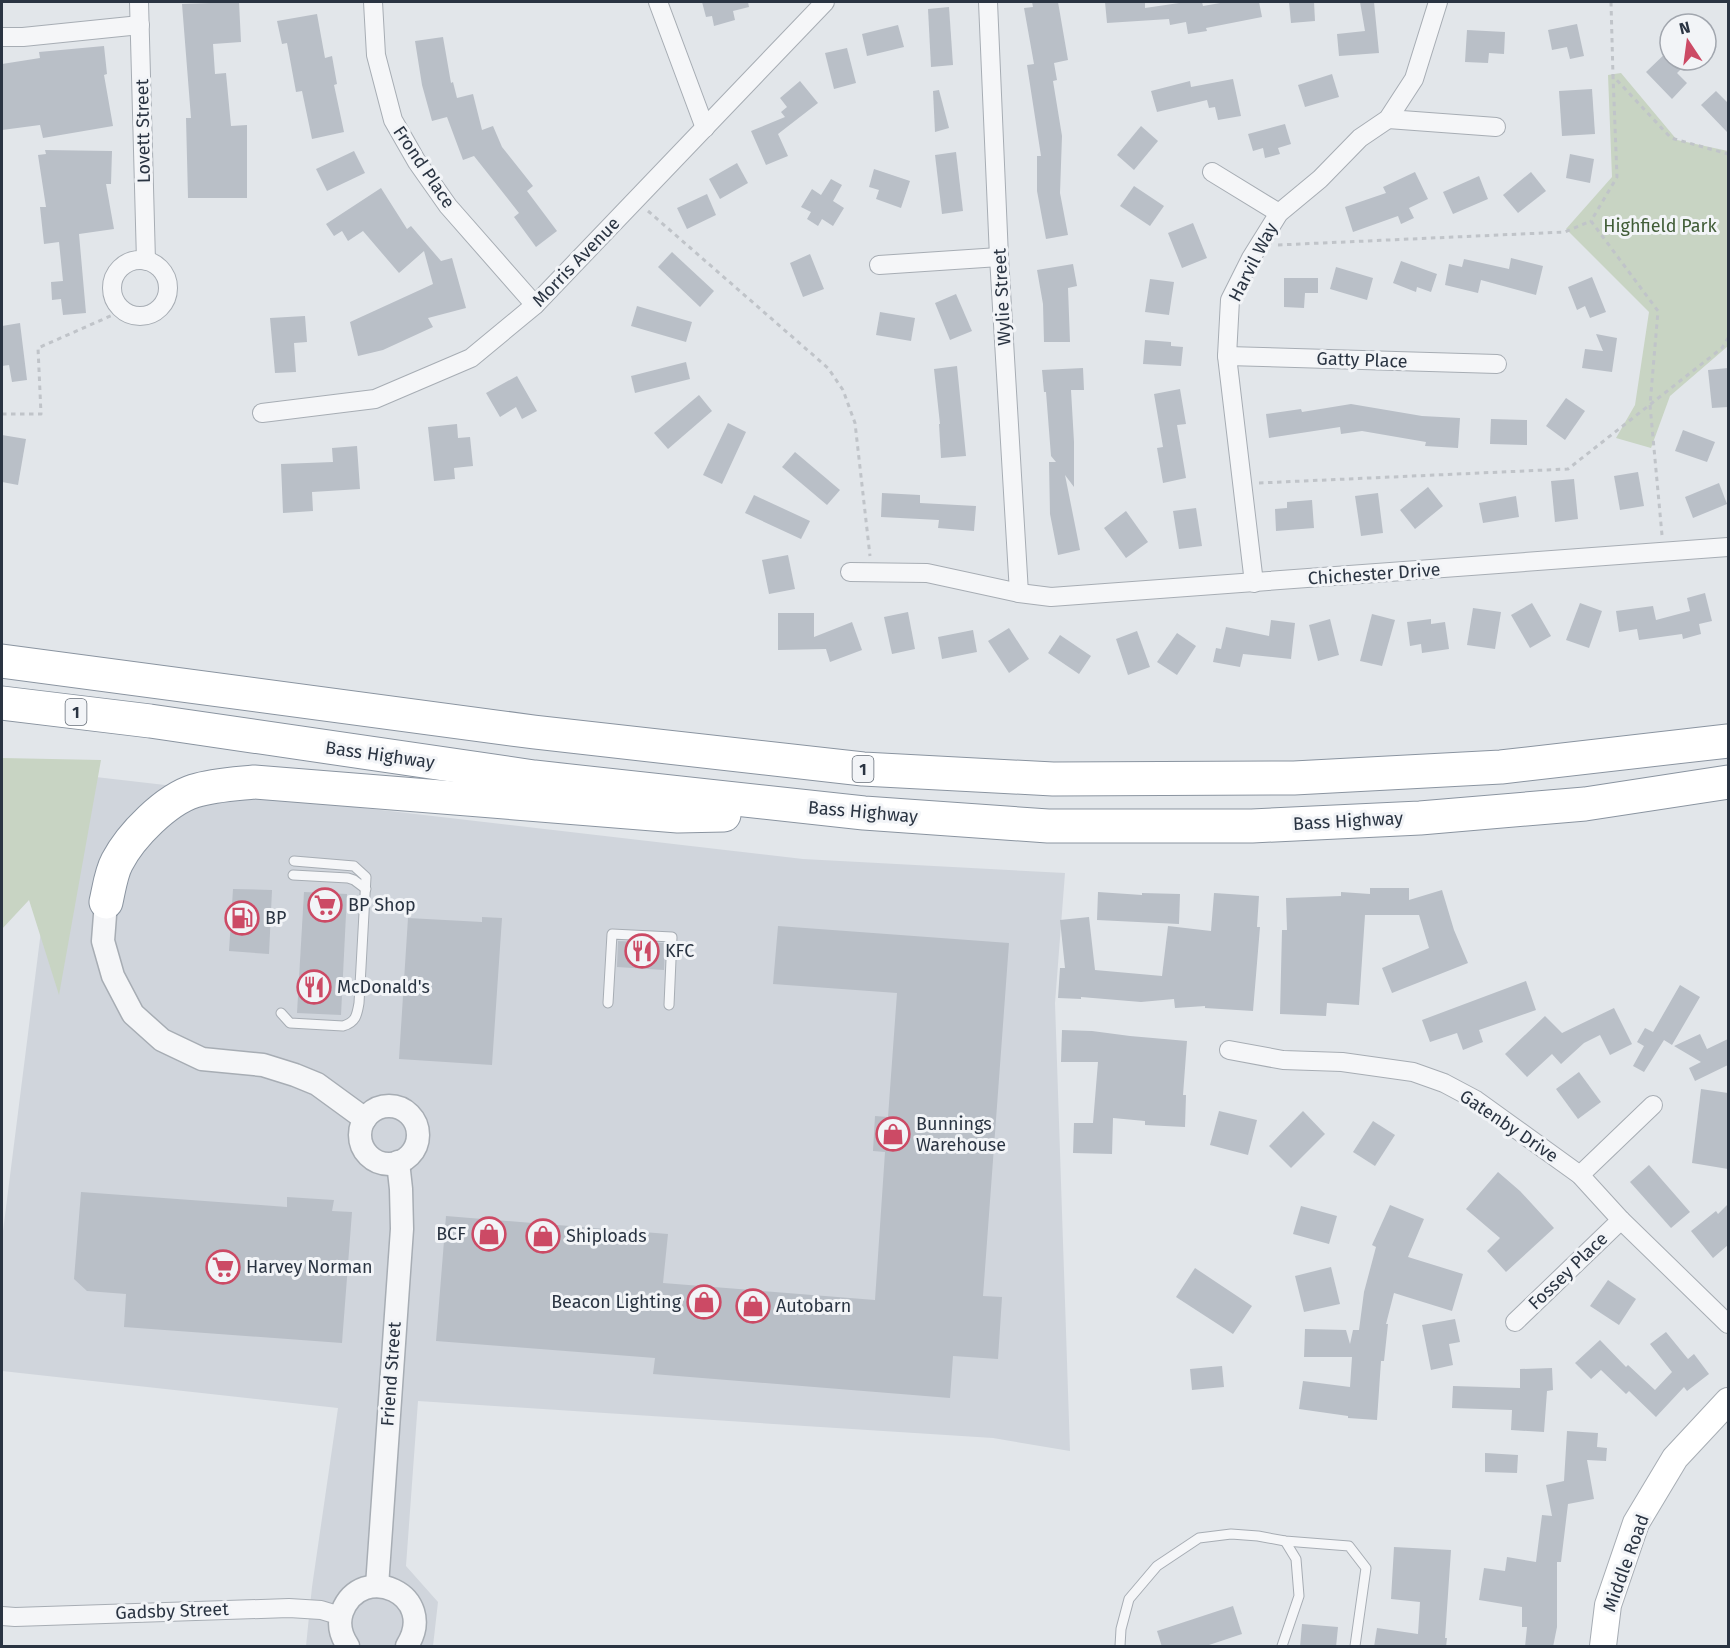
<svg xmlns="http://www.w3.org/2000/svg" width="1730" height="1648" font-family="'Fira Sans',sans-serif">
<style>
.built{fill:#d0d5dc}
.green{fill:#c8d4c3}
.building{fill:#b9bfc7}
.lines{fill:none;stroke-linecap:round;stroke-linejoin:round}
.service-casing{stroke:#a7adb4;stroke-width:11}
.minor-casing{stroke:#a7adb4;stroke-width:20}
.tertiary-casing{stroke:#a7adb4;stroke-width:25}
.secondary-casing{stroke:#a7adb4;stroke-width:28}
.motorway-casing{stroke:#8a94a0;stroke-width:35}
.path{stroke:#c0c4c9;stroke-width:3;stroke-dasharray:4.5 4.5;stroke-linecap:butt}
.service{stroke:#f5f6f8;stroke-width:9}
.minor{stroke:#f5f6f8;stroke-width:18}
.tertiary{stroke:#f5f6f8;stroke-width:22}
.secondary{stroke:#fff;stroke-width:26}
.motorway{stroke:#fff;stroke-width:33}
.labels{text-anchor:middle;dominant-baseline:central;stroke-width:6;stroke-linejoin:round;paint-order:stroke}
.shield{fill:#f2f4f7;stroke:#666e78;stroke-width:1.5}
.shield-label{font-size:16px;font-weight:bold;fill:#2a3442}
.street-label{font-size:18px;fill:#2a3442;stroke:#f2f4f7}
.park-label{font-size:18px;fill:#415d38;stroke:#f2f4f7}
.poi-label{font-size:18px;fill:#2a3442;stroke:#f2f4f7;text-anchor:start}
</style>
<rect width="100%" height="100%" fill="#e2e6ea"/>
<path class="built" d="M61,773L803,859L1065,873L1055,1003L1070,1451L993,1438L418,1401L406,1566L438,1602L433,1646H306L312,1587L338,1408L2,1371V1239Z"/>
<g class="green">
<path d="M1621,73L1677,140L1728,151V346L1670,396L1651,448L1616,438L1635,405L1649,312L1566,229L1612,177L1608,75Z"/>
<path d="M2,758L101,760L59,995L29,900L2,929Z"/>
</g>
<g class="building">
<path d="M239,2L241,42L213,44L215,74L226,73L231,126L247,125V198H188L186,118H191L182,4Z"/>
<path d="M702,2H748L749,7L733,11L735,20L714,26L712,16L706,17Z"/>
<path d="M1032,2H1058L1068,60L1054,63L1057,80L1053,81L1062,136L1060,193L1068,235L1046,239L1037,191V156H1041L1027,65L1034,64L1024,8L1033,7Z"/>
<path d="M1105,2H1145V8L1186,2H1202L1203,6L1226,2H1259L1262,17L1206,28L1207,31L1188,34L1186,22L1170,25L1169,19L1107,23Z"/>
<path d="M1289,2H1314L1315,21L1291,23Z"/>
<path d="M1360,2H1374L1379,53L1339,56L1337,34L1365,31Z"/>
<path d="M949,7L953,65L931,67L928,9Z"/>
<path d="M317,14L325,58L332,56L337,84L334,85L344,132L312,139L302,91L296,92L287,43L282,44L277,21Z"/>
<path d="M1577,24L1584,56L1570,59L1567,47L1552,50L1548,30Z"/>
<path d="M898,25L904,47L867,56L862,34Z"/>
<path d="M1467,30L1505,32L1504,54L1489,53L1488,63L1465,62Z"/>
<path d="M443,37L451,83L453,82L457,98L473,94L482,130L493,126L502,147L533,186L527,191L557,231L536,247L514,217L519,213L474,156L463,160L447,117L432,121L422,85L415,41Z"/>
<path d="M104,46L107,74L104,75L113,126L43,138L40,125L2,130V64L40,58L39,52Z"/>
<path d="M847,48L856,83L834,89L825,53Z"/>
<path d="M1670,49V60H1690L1677,73L1687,83L1672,99L1646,72Z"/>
<path d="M1332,74L1339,97L1305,107L1298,85Z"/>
<path d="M1233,79L1241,116L1218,120L1215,107L1209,108L1207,100L1157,112L1151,91L1190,81L1191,87Z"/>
<path d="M800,81L818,103L778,134L788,156L766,165L751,131L785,117L781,112L787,107L780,98Z"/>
<path d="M1592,89L1595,134L1562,136L1559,91Z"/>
<path d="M939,90L949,128L935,132L933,91Z"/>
<path d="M1716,91L1728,103V133L1701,105Z"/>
<path d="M1285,124L1291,144L1278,148L1280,154L1265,158L1263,148L1253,151L1248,134Z"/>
<path d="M1141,126L1158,141L1134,170L1117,155Z"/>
<path d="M45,150L112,151L111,184H106L114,229L79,234L86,313L63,315L61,299L52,300L51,282L63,281L59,242L44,244L40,207H46L38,155L46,154Z"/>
<path d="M354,151L365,173L327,191L316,169Z"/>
<path d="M956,152L963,211L942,214L935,155Z"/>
<path d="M1570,154L1594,159L1590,183L1566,178Z"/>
<path d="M737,163L748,183L720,199L709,179Z"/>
<path d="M874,169L910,181L901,208L876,199L879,190L869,187Z"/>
<path d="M1415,172L1428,199L1409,208L1414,218L1401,224L1398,216L1353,232L1345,207L1386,193L1383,187Z"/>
<path d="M1531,172L1546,191L1518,213L1503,195Z"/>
<path d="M1479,176L1488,199L1453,214L1443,192Z"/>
<path d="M831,179L842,185L833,201L844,208L833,226L822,219L818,226L807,219L811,212L801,207L812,189L821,195Z"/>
<path d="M1134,186L1164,206L1150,226L1120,206Z"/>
<path d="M381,188L407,229L411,226L441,261L452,258L466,308L428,318L433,327L383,350L358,356L350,322L433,284L424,251L399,273L363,231L348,241L342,231L334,236L326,224Z"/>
<path d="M707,194L716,215L687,229L677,208Z"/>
<path d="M1193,223L1207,258L1182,268L1168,233Z"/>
<path d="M672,252L714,291L700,307L658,267Z"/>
<path d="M810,254L824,289L803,297L790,263Z"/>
<path d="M1511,258L1543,266L1536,295L1481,280L1478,293L1445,285L1449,264L1462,267L1464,259L1509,269Z"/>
<path d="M1401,261L1437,274L1431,292L1417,287L1416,292L1393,283Z"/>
<path d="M1073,264L1077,286L1068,288L1070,342H1044L1043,304L1037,270Z"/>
<path d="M1336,267L1373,278L1367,300L1330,289Z"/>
<path d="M1592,277L1606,312L1590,318L1585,306L1577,310L1568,287Z"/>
<path d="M1284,278H1318V293H1305L1304,308L1284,307Z"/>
<path d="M1150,279L1174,282L1169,315L1145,312Z"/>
<path d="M956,294L972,331L950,340L935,303Z"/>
<path d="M637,306L692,322L686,342L631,326Z"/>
<path d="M880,312L915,318L911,341L876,335Z"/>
<path d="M305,316L307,342L294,343L296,372L275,373L270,318Z"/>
<path d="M20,323L27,380L12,382L9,365L2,366V326Z"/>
<path d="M1596,334L1617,338L1612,372L1582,368L1585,349L1603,351Z"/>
<path d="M1145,340L1171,342V346L1183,347L1181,366L1143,364Z"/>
<path d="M686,362L690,379L635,393L631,376Z"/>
<path d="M957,366L966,456L941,458L939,424H940L934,369Z"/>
<path d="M1083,368L1084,390H1071L1074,442V487L1065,475L1080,550L1058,555L1050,514L1049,462H1056L1051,456L1046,392H1044L1042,370Z"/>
<path d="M1728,368V407L1712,408L1708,370Z"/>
<path d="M517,376L537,411L522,419L516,407L500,417L486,393Z"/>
<path d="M1180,389L1186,424L1177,425L1186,478L1163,483L1157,448L1163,447L1154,394Z"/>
<path d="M699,395L712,411L668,449L654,433Z"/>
<path d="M1566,398L1585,411L1565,440L1546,426Z"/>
<path d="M1351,404L1422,416L1460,418L1458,448L1425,446L1426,442L1362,431L1341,434L1340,427L1269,438L1266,414L1301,409L1302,412Z"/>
<path d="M1491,419L1527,420V445L1490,444Z"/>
<path d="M728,423L746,432L722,484L703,475Z"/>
<path d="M457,424L458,438L470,437L473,466L454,468L455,479L434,481L428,427Z"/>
<path d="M1683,430L1715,442L1707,462L1675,451Z"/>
<path d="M2,435L26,439L18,485L2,482Z"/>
<path d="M357,446L360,489L312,492L313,511L283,513L281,464L333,462L332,448Z"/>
<path d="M795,452L840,490L827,505L782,467Z"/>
<path d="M1638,472L1644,506L1620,510L1614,476Z"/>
<path d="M1574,479L1578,519L1555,522L1551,481Z"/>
<path d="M1719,483L1727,504L1693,518L1685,497Z"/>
<path d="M1428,487L1443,506L1415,529L1400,510Z"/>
<path d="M882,493L920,495V503L976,506L974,531L938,528L939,520L881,517Z"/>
<path d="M1378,493L1383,533L1361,536L1355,496Z"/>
<path d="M754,495L810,521L801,539L745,513Z"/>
<path d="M1516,496L1519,517L1483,523L1479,503Z"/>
<path d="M1312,500L1314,528L1276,531L1275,509L1287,508V502Z"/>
<path d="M1196,508L1202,546L1179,549L1173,511Z"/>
<path d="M1126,511L1148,542L1126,558L1104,528Z"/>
<path d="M788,555L795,589L769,594L762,560Z"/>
<path d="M1705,593L1712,621L1699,624L1701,634L1683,639L1682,634L1639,640L1637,629L1619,632L1616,611L1653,606L1656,620L1690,611L1687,598Z"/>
<path d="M1532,603L1551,636L1530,648L1511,615Z"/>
<path d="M1580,603L1602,611L1589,648L1566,640Z"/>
<path d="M1473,608L1501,612L1495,649L1467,645Z"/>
<path d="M908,612L915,649L892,654L884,617Z"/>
<path d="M778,613H814V637L852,622L862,650L830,662L826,649L778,650Z"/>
<path d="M1372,614L1395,620L1382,666L1360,661Z"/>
<path d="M1330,619L1339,655L1318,661L1309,625Z"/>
<path d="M1431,619V624L1445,622L1449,649L1422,653L1421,644L1410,646L1407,622Z"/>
<path d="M1271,620L1295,623L1291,659L1243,654L1240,667L1213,662L1216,648L1221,649L1226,627L1269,636Z"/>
<path d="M1009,628L1029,659L1009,673L988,641Z"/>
<path d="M973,630L977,652L942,659L938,637Z"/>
<path d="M1137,631L1150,667L1128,675L1116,639Z"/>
<path d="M1177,633L1196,646L1177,675L1157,662Z"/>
<path d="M1060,635L1091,656L1079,674L1048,653Z"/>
<path d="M1370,888H1409V900L1442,890L1454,930L1468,963L1392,993L1382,968L1429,948L1419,915H1365L1359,1005L1327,1003L1326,1016L1280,1014L1282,930H1287L1286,898L1341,896V892L1370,894Z"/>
<path d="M233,889L272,890L269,954L229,951Z"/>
<path d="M304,892L347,894L341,1015L297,1013Z"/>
<path d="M1098,892L1142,895V893L1180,894L1179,924L1097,920Z"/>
<path d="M1214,893L1259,896L1257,927H1260L1253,1011L1205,1008V1006L1175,1008L1174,999L1141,1002L1081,997V999L1058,998L1060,968H1065L1060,920L1089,917L1095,970L1162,976L1168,926L1211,931Z"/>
<path d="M482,917L502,918L492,1065L399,1059L408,918L482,922Z"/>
<path d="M778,926L1009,943L983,1296L1002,1297L998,1359L953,1356L950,1398L653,1374L655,1358L436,1341L446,1216L668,1234L663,1283L875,1300L885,1152L873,1151L875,1116L888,1117L897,993L773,984Z"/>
<path d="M618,941L665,943L664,970L617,967Z"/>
<path d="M1526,981L1536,1010L1479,1030L1483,1042L1463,1050L1457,1033L1430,1042L1422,1020Z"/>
<path d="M1680,985L1700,997L1672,1045L1664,1040L1644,1072L1633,1066L1644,1046L1637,1042L1645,1028L1653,1032Z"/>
<path d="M1614,1008L1632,1044L1610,1055L1600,1035L1584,1043L1561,1064L1552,1054L1527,1077L1505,1054L1545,1016L1562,1033Z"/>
<path d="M1062,1030L1092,1031L1130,1036L1187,1041L1183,1095H1186L1185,1127L1145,1125V1121L1113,1118L1112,1154L1073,1153L1074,1123H1093L1098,1062H1061Z"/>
<path d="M1700,1034L1707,1049L1728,1039V1065L1695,1081L1689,1068L1701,1062L1674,1046Z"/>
<path d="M1579,1072L1601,1102L1578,1119L1556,1089Z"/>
<path d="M1701,1089L1728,1093V1169L1692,1163Z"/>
<path d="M1219,1111L1257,1120L1248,1155L1210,1145Z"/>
<path d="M1303,1111L1325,1134L1291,1168L1269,1146Z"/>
<path d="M1373,1121L1395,1135L1375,1166L1353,1152Z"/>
<path d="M1649,1165L1690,1212L1671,1228L1630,1182Z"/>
<path d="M1498,1172L1520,1191L1554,1228L1506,1272L1487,1251L1500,1238L1466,1209Z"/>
<path d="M81,1192L287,1207V1197L334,1200L332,1211L352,1212L342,1343L124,1327L126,1294L87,1291L74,1279Z"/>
<path d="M1728,1204V1245L1713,1258L1691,1231L1716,1211L1718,1214Z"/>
<path d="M1390,1205L1424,1219L1408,1257L1463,1274L1452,1311L1394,1293L1386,1324H1388L1384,1361H1381L1377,1420L1348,1418V1416L1299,1409L1303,1381L1350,1387L1352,1357H1304L1305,1329L1346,1330L1350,1344L1353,1330H1359L1364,1292L1376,1247L1372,1245Z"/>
<path d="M1301,1206L1337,1216L1329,1244L1293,1234Z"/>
<path d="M1331,1267L1340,1304L1304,1312L1295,1276Z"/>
<path d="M1195,1268L1252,1306L1233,1334L1176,1297Z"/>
<path d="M1608,1280L1636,1299L1619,1325L1590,1306Z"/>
<path d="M1455,1319L1460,1342L1449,1344L1453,1365L1431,1370L1422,1325Z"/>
<path d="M1666,1332L1688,1359L1694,1354L1709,1374L1687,1391L1684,1387L1656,1417L1629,1391L1626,1394L1601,1370L1591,1379L1575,1363L1600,1340L1626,1367L1628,1365L1655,1390L1672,1372L1650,1344Z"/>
<path d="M1222,1366L1224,1387L1192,1390L1190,1369Z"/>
<path d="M1552,1368L1553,1390L1547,1391L1544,1432L1511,1430L1512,1410L1452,1408L1453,1386L1520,1388V1369Z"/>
<path d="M1567,1431L1598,1433L1597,1447L1607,1448L1606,1461L1587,1460L1594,1499L1568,1504L1561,1562H1557V1627L1553,1647H1525L1527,1627H1522V1607L1479,1600L1484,1568L1505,1571L1507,1557L1536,1562L1542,1515L1552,1516L1546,1485L1564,1481Z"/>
<path d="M1485,1453L1518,1455L1517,1473L1485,1472Z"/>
<path d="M1394,1547L1451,1550L1445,1638H1447L1446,1647H1374L1377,1628L1418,1634L1420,1602L1391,1599Z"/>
<path d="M1233,1606L1242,1634L1203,1647H1162L1157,1631Z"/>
<path d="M1302,1624L1338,1627L1336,1647H1300Z"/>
</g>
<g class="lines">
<g class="service-casing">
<g id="service">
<path d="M293,875L348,878L354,880L366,889"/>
<path d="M608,1003L612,934L672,937L669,1005"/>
<path d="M281,1013L290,1023L343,1026C356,1022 357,1015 359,1003L366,877L354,866L294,861"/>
<path d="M1120,1646L1121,1629L1129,1599L1157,1566L1199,1538L1231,1534L1258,1536L1285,1541L1349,1546L1366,1568L1355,1646"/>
<path d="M1282,1646L1299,1596L1296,1559L1285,1541"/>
</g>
</g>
<g class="minor-casing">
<g id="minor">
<path d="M139,2L146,261"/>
<path d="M373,2L376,55L393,120L417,162L448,206L535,305"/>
<path d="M658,2L705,128"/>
<path d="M988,2L999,257L1019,593"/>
<path d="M2,37H23L140,25"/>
<path d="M1388,119L1496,127"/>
<path d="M1212,172L1279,213"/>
<circle cx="140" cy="288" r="28"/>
<path d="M879,265L999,257"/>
<path d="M1227,356L1497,364"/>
<path d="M262,413L375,399L471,358L535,305L825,2"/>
<path d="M850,572L927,573L1019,593L1051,597L1728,547"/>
<path d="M1254,583L1227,356L1230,300L1251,258L1279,213L1320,179L1360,138L1388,119L1414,79L1438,2"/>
<path d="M1229,1050L1283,1060L1342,1062L1413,1072L1444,1083L1476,1100L1580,1175L1621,1220L1728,1324"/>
<path d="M1580,1175L1653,1105"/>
<path d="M1515,1322L1621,1220"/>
<path d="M2,1616L15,1617L289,1608L321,1610L341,1616"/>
</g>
</g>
<g class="tertiary-casing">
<g id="tertiary">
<path d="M106,902L103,941L113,976L133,1014L162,1040L202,1059L263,1065L295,1075L317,1084L365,1119"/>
<circle cx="389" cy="1135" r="29"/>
<path d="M377,1586L402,1229L401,1189L398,1162"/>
<path d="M348,1646C341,1636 338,1624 342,1612C362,1560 439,1595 407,1646"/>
</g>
</g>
<g class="secondary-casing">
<path id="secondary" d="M1603,1646L1608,1605L1636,1523L1675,1458L1728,1401"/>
</g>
<g class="motorway-casing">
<g id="motorway">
<path d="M2,661L534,732L863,769L1053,779L1294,778L1501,767L1728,741"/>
<path d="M2,703L150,721L534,777L864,813L1048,826H1252L1420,818L1585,804L1728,782"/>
<path d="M106,902C109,889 111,873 117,862C131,835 166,800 194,791C213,785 234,784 254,782L678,816L724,815"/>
</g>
</g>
<g class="path">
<path d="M1611,2L1613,76"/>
<path d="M648,211L828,368L843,390L855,423L870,556"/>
<path d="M1278,245L1565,232L1591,221"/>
<path d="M2,414H41L38,348L124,310"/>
<path d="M1259,483L1568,469L1722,348L1728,338"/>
<path d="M1662,535L1650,405L1658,311L1591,221L1617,177L1613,76L1671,138L1728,154"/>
</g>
<use href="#service" class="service"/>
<use href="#minor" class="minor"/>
<use href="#tertiary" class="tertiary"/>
<use href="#secondary" class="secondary"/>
<use href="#motorway" class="motorway"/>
</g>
<defs>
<g id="supermarket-ring" transform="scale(1.725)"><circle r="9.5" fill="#f2f4f7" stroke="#cc4a65" stroke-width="1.5"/><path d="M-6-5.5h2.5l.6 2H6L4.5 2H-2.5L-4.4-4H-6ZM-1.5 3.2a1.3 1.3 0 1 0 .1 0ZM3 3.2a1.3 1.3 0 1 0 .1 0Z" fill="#cc4a65"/></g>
<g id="fuel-ring" transform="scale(1.725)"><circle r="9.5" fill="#f2f4f7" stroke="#cc4a65" stroke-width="1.5"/><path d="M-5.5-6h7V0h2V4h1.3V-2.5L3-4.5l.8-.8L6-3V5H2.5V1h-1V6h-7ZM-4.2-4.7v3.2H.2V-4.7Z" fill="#cc4a65"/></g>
<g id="restaurant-ring" transform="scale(1.725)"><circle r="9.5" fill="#f2f4f7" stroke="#cc4a65" stroke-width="1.5"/><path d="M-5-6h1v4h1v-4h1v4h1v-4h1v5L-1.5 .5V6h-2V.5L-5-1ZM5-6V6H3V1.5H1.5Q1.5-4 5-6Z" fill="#cc4a65"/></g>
<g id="shop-ring" transform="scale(1.725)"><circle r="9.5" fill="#f2f4f7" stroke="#cc4a65" stroke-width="1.5"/><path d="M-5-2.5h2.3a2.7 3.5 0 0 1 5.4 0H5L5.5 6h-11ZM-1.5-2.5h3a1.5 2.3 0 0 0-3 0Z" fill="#cc4a65"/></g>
</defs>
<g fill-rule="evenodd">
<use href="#supermarket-ring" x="325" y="905"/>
<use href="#fuel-ring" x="242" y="918"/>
<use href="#restaurant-ring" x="642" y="951"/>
<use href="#restaurant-ring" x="314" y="987"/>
<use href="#shop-ring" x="893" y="1134"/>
<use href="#shop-ring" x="489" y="1234"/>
<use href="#shop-ring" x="543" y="1236"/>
<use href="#supermarket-ring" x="223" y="1267"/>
<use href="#shop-ring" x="704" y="1302"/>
<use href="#shop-ring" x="753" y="1306"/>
</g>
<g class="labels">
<g class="shield">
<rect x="65.5" y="699" width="21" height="26" rx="4.5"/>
<rect x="852.5" y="756" width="21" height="26" rx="4.5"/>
</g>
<g class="shield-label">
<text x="76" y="712">1</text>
<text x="863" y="769">1</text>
</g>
<g class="street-label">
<text transform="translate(143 131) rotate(-91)">Lovett Street</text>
<text transform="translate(424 167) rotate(56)">Frond Place</text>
<text transform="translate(576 262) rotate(-46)">Morris Avenue</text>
<text transform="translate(1253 262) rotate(-63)">Harvil Way</text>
<text transform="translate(1002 297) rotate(-93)">Wylie Street</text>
<text transform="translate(1362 360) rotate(2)">Gatty Place</text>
<text transform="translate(1374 574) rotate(-4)">Chichester Drive</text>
<text transform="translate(380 755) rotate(8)">Bass Highway</text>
<text transform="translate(863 812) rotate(5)">Bass Highway</text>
<text transform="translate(1348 821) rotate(-3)">Bass Highway</text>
<text transform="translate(1509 1126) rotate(34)">Gatenby Drive</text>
<text transform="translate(1568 1271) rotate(-44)">Fossey Place</text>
<text transform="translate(391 1374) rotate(-86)">Friend Street</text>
<text transform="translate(1626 1563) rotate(-70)">Middle Road</text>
<text transform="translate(172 1611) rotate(-2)">Gadsby Street</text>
</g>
<g class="park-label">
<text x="1660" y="226">Highfield Park</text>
</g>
<g class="poi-label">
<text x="348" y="905">BP Shop</text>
<text x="265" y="918">BP</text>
<text x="665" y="951">KFC</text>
<text x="337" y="987">McDonald's</text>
<text x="916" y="1124">Bunnings<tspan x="916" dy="21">Warehouse</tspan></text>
<text x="466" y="1234" text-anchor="end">BCF</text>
<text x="566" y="1236">Shiploads</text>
<text x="246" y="1267">Harvey Norman</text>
<text x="681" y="1302" text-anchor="end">Beacon Lighting</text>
<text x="776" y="1306">Autobarn</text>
</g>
</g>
<rect width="1730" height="1648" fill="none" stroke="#2a3442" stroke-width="6"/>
<g transform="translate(1688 42) rotate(347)"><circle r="28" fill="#f2f4f7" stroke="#a2a7af" stroke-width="1.5"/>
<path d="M0-4.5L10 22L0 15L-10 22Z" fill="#cc4a65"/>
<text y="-9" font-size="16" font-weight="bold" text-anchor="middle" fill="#2a3442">N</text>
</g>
</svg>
